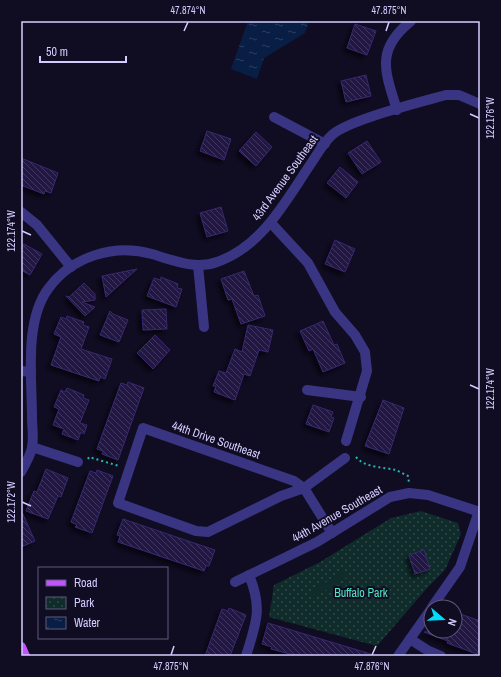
<svg xmlns="http://www.w3.org/2000/svg" width="501" height="677" font-family="'Archivo Narrow',sans-serif">
<style>
.park{fill:url(#park-dots)}
.pitch{fill:#0f2c2b}
.water{fill:url(#water-ripples)}
.building{fill:url(#building-back-hatch);stroke:#382870;filter:url(#shadow)}
.lines{fill:none;stroke-linecap:round;stroke-linejoin:round}
.path{stroke:#28b8b1;stroke-width:2;stroke-dasharray:2 3;stroke-linecap:butt}
.minor{stroke:#393583;stroke-width:10}
.major{stroke:#c254ff;stroke-width:10}
.ticks{fill:none;stroke:#d3cdff;stroke-width:1.5}
.labels{text-anchor:middle;dominant-baseline:central;stroke-width:4;stroke-linejoin:round;paint-order:stroke}
.street-label{font-size:12px;fill:#d3cdff;stroke:#100c22}
.park-label{font-size:12px;fill:#53e4c2;stroke:#100c22}
.neatline{fill:none;stroke:#d3cdff;stroke-width:1.5}
.ticks-label{font-size:10px;text-anchor:middle;fill:#d3cdff}
</style>
<defs>
<pattern id="park-dots" width="8" height="8" patternUnits="userSpaceOnUse"><rect width="8" height="8" fill="#0f2c2b"/><path d="M2 2h.1M6 6h.1" fill="none" stroke="#31494b" stroke-width="1.8" stroke-linecap="round"/></pattern>
<pattern id="water-ripples" width="26" height="14" patternUnits="userSpaceOnUse"><rect width="26" height="14" fill="#091e44"/><path d="M2 4q2-2 4 0t4 0M15 11q2-2 4 0t4 0" fill="none" stroke="#2c3e60"/></pattern>
<pattern id="building-back-hatch" width="6" height="6" patternUnits="userSpaceOnUse"><rect width="6" height="6" fill="#211743"/><path d="M-1 5l2 2M0 0l6 6M5-1l2 2" fill="none" stroke="#40385f"/></pattern>
<filter id="shadow"><feDropShadow dx="-3.5" dy="3.5" stdDeviation="2" flood-color="#0009"/></filter>
</defs>
<rect width="100%" height="100%" fill="#100c22"/>
<path class="park" d="M421,511L458,523L461,534L445,570L428,587L377,646L269,617L274,585L320,562L391,518Z"/>
<path class="pitch" d="M345,571L349,576L315,597L311,591Z"/>
<path class="water" d="M248,21H309L305,33L264,58L257,79L231,69Z"/>
<g class="building">
<path d="M355,24L376,31L367,55L347,48Z"/>
<path d="M366,75L371,96L346,102L341,81Z"/>
<path d="M207,131L231,139L224,160L200,151Z"/>
<path d="M256,132L272,147L256,166L239,151Z"/>
<path d="M367,141L381,162L362,174L348,153Z"/>
<path d="M21,158L58,173L51,193L45,191L44,194L21,185Z"/>
<path d="M340,167L358,182L346,198L327,183Z"/>
<path d="M221,207L228,231L207,237L200,213Z"/>
<path d="M335,240L355,249L345,272L325,264Z"/>
<path d="M24,244L42,254L30,275L21,270V250Z"/>
<path d="M137,269L106,297L102,276Z"/>
<path d="M244,271L254,296L258,295L265,316L241,324L232,299L228,300L221,279Z"/>
<path d="M161,277L178,284L177,288L182,289L176,307L147,296L154,278L160,280Z"/>
<path d="M84,283L95,294V300L82,302L95,307L85,316L66,296L69,297Z"/>
<path d="M166,309L167,329L143,330L142,310Z"/>
<path d="M110,311L113,314L128,320L119,342L100,335Z"/>
<path d="M67,316L84,322L83,325L89,327L81,349L112,359L105,379L100,377L99,381L51,365L61,337L54,334L61,317L66,319Z"/>
<path d="M323,321L334,345L337,344L345,363L323,372L313,349L309,351L300,331Z"/>
<path d="M248,325L273,330L268,352L259,350L250,376L244,374L235,400L214,392L216,386H213L219,371L226,373L235,349L242,352Z"/>
<path d="M155,335L170,350L153,369L137,353Z"/>
<path d="M128,382L144,388L118,460L102,454L103,451L97,449L121,383L127,385Z"/>
<path d="M67,388L84,395L83,398L89,400L80,423L87,425L84,434L81,432L78,440L62,434L64,429L53,425L59,409L54,407L61,390L65,392Z"/>
<path d="M383,400L404,408L389,454L365,446Z"/>
<path d="M313,405L333,412L331,417L334,418L329,432L306,424Z"/>
<path d="M46,469L68,478L61,497L58,496L48,519L26,511L34,491L37,492Z"/>
<path d="M97,470L113,476L92,533L75,527L77,525L71,522L90,471L96,473Z"/>
<path d="M21,510L35,541L21,547Z"/>
<path d="M123,519L215,550L209,566H206L204,571L118,542L120,536L117,535Z"/>
<path d="M424,550L430,569L415,574L409,555Z"/>
<path d="M229,608L246,615L230,656H205L222,609L228,611Z"/>
<path d="M455,612L480,621V652L478,651L477,654L447,643L448,641L424,632L455,631Z"/>
<path d="M268,623L371,654L370,656H298L271,649L272,647L262,644Z"/>
</g>
<g class="lines">
<g class="path">
<path d="M356,457C365,468 384,467 396,470C400,472 404,474 408,476L409,483"/>
<path d="M88,459L89,457L119,466"/>
</g>
<g class="minor">
<path d="M397,110C385,71 375,50 411,21"/>
<path d="M274,117L325,144"/>
<path d="M21,212L37,225L71,267"/>
<path d="M271,223L308,263L335,312L355,335L365,352L367,371L346,441"/>
<path d="M198,265L204,327"/>
<path d="M21,371L31,372"/>
<path d="M307,390L361,397"/>
<path d="M32,447L78,462"/>
<path d="M21,472C25,465 30,456 32,448C34,438 32,427 32,417C32,379 24,322 48,289C71,257 114,243 152,254C172,260 196,270 217,262C263,246 286,200 312,162C318,153 324,142 332,135C348,120 421,102 446,95H459L480,104"/>
<path d="M332,533L304,488L294,481L143,428L118,503L196,531L208,532L281,496L304,488L345,458"/>
<path d="M235,582L317,542L390,497L409,493L428,495L480,512"/>
<path d="M432,607L460,567L479,511"/>
<path d="M410,639L427,650L441,656"/>
<path d="M246,656C256,623 263,609 249,575"/>
<path d="M398,656L431,609"/>
</g>
<path class="major" d="M21,647L25,656"/>
</g>
<path class="ticks" d="M184,31L188,22M386,31L389,22M470,114L479,118M22,231L31,235M470,385L479,389M22,502L31,506M171,655L174,646M372,655L376,646"/>
<g class="labels">
<g class="street-label">
<text transform="translate(285 178) rotate(-54)">43rd Avenue Southeast</text>
<text transform="translate(216 440) rotate(19)">44th Drive Southeast</text>
<text transform="translate(337 514) rotate(-30)">44th Avenue Southeast</text>
</g>
<g class="park-label">
<text x="361" y="593">Buffalo Park</text>
</g>
</g>
<rect width="501" height="677" fill="none" stroke="#100c22" stroke-width="44"/>
<rect x="38" y="567" width="130" height="72" fill="#100c22" stroke="#5e597a"/>
<rect x="46" y="580" width="20" height="6" fill="#c254ff" stroke="#5e597a"/>
<text x="74" y="587" font-size="12" fill="#d3cdff">Road</text>
<rect x="46" y="597" width="20" height="12" fill="url(#park-dots)" stroke="#5e597a"/>
<text x="74" y="607" font-size="12" fill="#d3cdff">Park</text>
<rect x="46" y="617" width="20" height="12" fill="url(#water-ripples)" stroke="#5e597a"/>
<text x="74" y="627" font-size="12" fill="#d3cdff">Water</text>
<g transform="translate(443 619) rotate(109)"><circle r="19" fill="#100c22" stroke="#5e597a"/>
<path d="M0-3L7 15L0 10L-7 15Z" fill="#00dbf8"/>
<text y="-6" font-size="11" font-weight="bold" text-anchor="middle" fill="#d3cdff">N</text>
</g>
<path d="M40 56v6h86v-6" fill="none" stroke="#d3cdff" stroke-width="2"/>
<text x="46" y="56" font-size="12" fill="#d3cdff" stroke="#100c22" stroke-width="3" paint-order="stroke">50 m</text>
<rect x="22" y="22" width="457" height="633" class="neatline"/>
<g class="ticks-label">
<text x="188" y="14">47.874°N</text>
<text x="389" y="14">47.875°N</text>
<text transform="translate(490 118) rotate(-90)" y="4">122.176°W</text>
<text transform="translate(11 231) rotate(-90)" y="4">122.174°W</text>
<text transform="translate(490 389) rotate(-90)" y="4">122.174°W</text>
<text transform="translate(11 502) rotate(-90)" y="4">122.172°W</text>
<text x="171" y="670">47.875°N</text>
<text x="372" y="670">47.876°N</text>
</g>
</svg>
